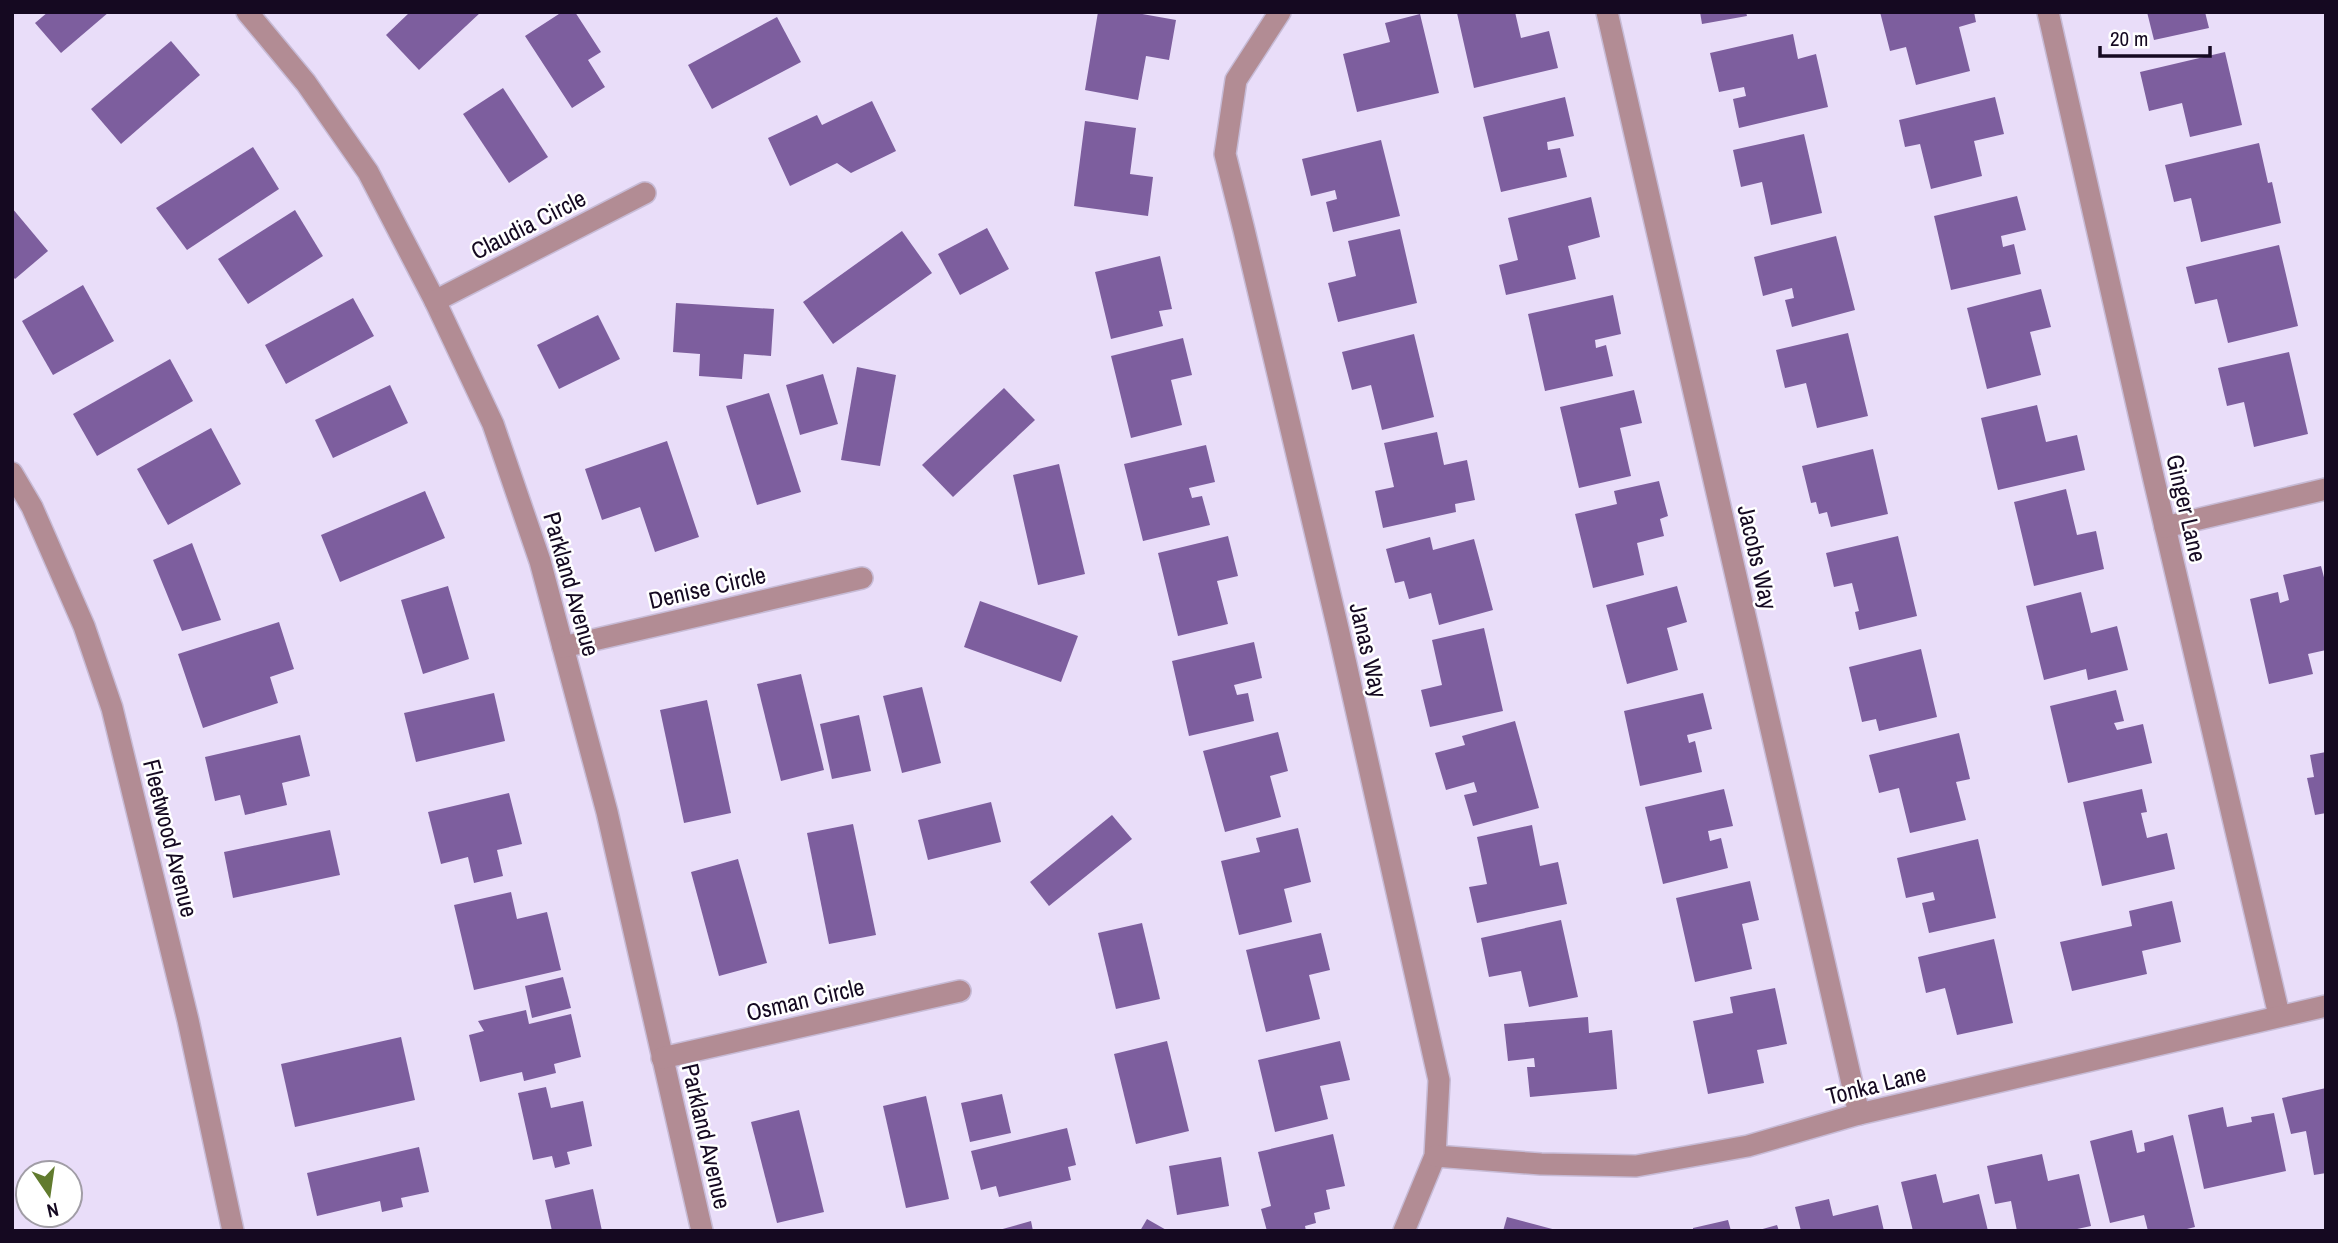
<svg xmlns="http://www.w3.org/2000/svg" width="2338" height="1243" font-family="'Archivo Narrow',sans-serif">
<style>
.building{fill:#7d5e9e}
.lines{fill:none;stroke-linecap:round;stroke-linejoin:round}
.minor-casing{stroke:#c7bbd6;stroke-width:24}
.minor{stroke:#b28c94;stroke-width:21}
.labels{text-anchor:middle;dominant-baseline:central;stroke-width:5;stroke-linejoin:round;paint-order:stroke}
.street-label{font-size:24px;fill:#150921;stroke:#fff}
</style>
<rect width="100%" height="100%" fill="#e9ddf9"/>
<g class="building">
<path d="M48,12H109L61,53L35,23Z"/>
<path d="M410,12H481L419,70L386,35Z"/>
<path d="M562,12H575L601,52L588,60L605,87L572,108L525,36Z"/>
<path d="M1098,12H1131L1176,20L1169,60L1146,56L1138,100L1085,90Z"/>
<path d="M1462,12H1515L1521,38L1549,31L1558,68L1474,88L1457,13Z"/>
<path d="M1700,12H1746L1747,16L1702,24Z"/>
<path d="M1880,12H1974L1976,22L1959,27L1970,71L1916,85L1906,47L1890,51Z"/>
<path d="M2147,12H2205L2209,28L2154,40Z"/>
<path d="M1420,14L1439,93L1357,112L1343,54L1390,42L1385,23Z"/>
<path d="M777,17L801,62L712,109L688,65Z"/>
<path d="M1793,34L1798,59L1816,54L1828,107L1739,128L1733,99L1746,96L1744,87L1719,92L1710,53Z"/>
<path d="M171,41L200,75L121,144L91,109Z"/>
<path d="M2225,52L2242,125L2190,137L2182,103L2149,111L2140,72Z"/>
<path d="M503,88L548,157L509,183L463,114Z"/>
<path d="M1565,97L1574,136L1547,142L1548,150L1560,148L1567,177L1501,192L1483,117Z"/>
<path d="M1995,97L2004,134L1974,141L1982,176L1931,189L1920,144L1905,147L1899,120Z"/>
<path d="M872,101L896,151L851,173L837,163L790,186L768,138L817,115L822,125Z"/>
<path d="M1085,121L1136,128L1130,174L1153,177L1148,216L1074,206Z"/>
<path d="M1804,134L1822,213L1771,225L1762,182L1741,187L1733,150Z"/>
<path d="M1381,140L1400,216L1333,232L1326,202L1337,199L1335,190L1311,196L1302,159Z"/>
<path d="M2259,143L2268,183L2272,182L2281,223L2201,242L2191,198L2174,202L2165,165Z"/>
<path d="M253,147L279,189L187,250L156,208Z"/>
<path d="M2017,196L2026,230L2001,236L2003,247L2014,244L2021,274L1951,290L1934,216Z"/>
<path d="M1591,197L1600,237L1568,246L1576,279L1506,295L1499,265L1518,260L1508,218Z"/>
<path d="M12,208L48,251L15,279L12,276Z"/>
<path d="M295,210L323,256L248,304L218,259Z"/>
<path d="M987,228L1009,269L960,295L938,254Z"/>
<path d="M1400,229L1417,303L1338,322L1328,283L1356,276L1348,241Z"/>
<path d="M902,231L932,273L833,344L803,302Z"/>
<path d="M1836,236L1855,310L1792,327L1785,300L1794,298L1792,288L1763,296L1754,257Z"/>
<path d="M2279,245L2298,326L2228,343L2217,299L2195,304L2186,267Z"/>
<path d="M1160,256L1172,309L1159,311L1163,326L1111,339L1095,272Z"/>
<path d="M83,285L114,341L53,375L22,321Z"/>
<path d="M2041,289L2051,327L2030,332L2041,375L1987,389L1967,308Z"/>
<path d="M1613,295L1621,334L1595,340L1596,348L1606,345L1613,376L1545,391L1528,314Z"/>
<path d="M353,298L374,336L286,384L265,345Z"/>
<path d="M676,303L774,309L771,356L744,354L742,379L699,376L700,354L673,352Z"/>
<path d="M598,315L620,359L559,389L537,345Z"/>
<path d="M1848,333L1868,416L1817,428L1806,383L1785,388L1776,350Z"/>
<path d="M1414,334L1434,417L1382,430L1371,385L1352,390L1342,352Z"/>
<path d="M1183,338L1192,375L1171,380L1182,425L1131,438L1111,356Z"/>
<path d="M2289,352L2308,434L2254,447L2244,402L2227,406L2218,368Z"/>
<path d="M170,359L193,401L97,456L73,414Z"/>
<path d="M857,367L896,375L880,466L841,460Z"/>
<path d="M823,374L838,424L800,435L786,385Z"/>
<path d="M390,385L408,423L333,458L315,420Z"/>
<path d="M1004,388L1035,420L953,497L922,465Z"/>
<path d="M1634,390L1642,423L1620,428L1631,476L1579,488L1560,407Z"/>
<path d="M769,393L801,492L757,505L726,406Z"/>
<path d="M2037,405L2046,442L2077,435L2085,470L1998,490L1981,418Z"/>
<path d="M211,428L241,484L168,525L137,469Z"/>
<path d="M1437,432L1444,465L1467,460L1475,500L1455,504L1456,512L1383,528L1375,491L1394,487L1384,443Z"/>
<path d="M667,441L699,537L655,552L640,507L602,520L585,469Z"/>
<path d="M1206,445L1215,482L1189,488L1192,498L1202,496L1210,525L1143,541L1124,464Z"/>
<path d="M1873,449L1888,514L1831,527L1827,512L1819,514L1816,502L1811,503L1802,466Z"/>
<path d="M1059,464L1085,574L1038,585L1013,475Z"/>
<path d="M1659,481L1668,516L1660,519L1664,536L1637,543L1644,575L1593,588L1575,514L1617,504L1614,491Z"/>
<path d="M2066,489L2077,535L2096,531L2104,569L2034,586L2014,502Z"/>
<path d="M425,491L445,538L340,582L321,535Z"/>
<path d="M1228,536L1238,576L1217,581L1228,624L1178,636L1158,553Z"/>
<path d="M1898,536L1917,616L1859,630L1855,612L1859,611L1852,583L1834,587L1826,553Z"/>
<path d="M1430,537L1433,550L1474,539L1493,610L1439,625L1431,593L1409,599L1404,581L1395,583L1386,549Z"/>
<path d="M192,543L221,620L182,631L153,560Z"/>
<path d="M2321,566L2326,585V650L2308,654L2313,674L2269,684L2250,599L2278,592L2280,603L2289,600L2283,575Z"/>
<path d="M448,586L469,659L423,674L401,600Z"/>
<path d="M1677,586L1687,622L1667,628L1678,670L1627,684L1606,605Z"/>
<path d="M2081,592L2091,633L2117,626L2128,670L2088,680L2086,669L2044,680L2026,606Z"/>
<path d="M980,601L1078,636L1061,682L964,647Z"/>
<path d="M279,622L294,669L270,677L278,703L203,728L178,654Z"/>
<path d="M1484,628L1503,711L1430,727L1421,690L1442,685L1432,640Z"/>
<path d="M1254,642L1262,678L1234,685L1237,695L1248,693L1254,721L1189,736L1172,661Z"/>
<path d="M1921,649L1937,717L1879,731L1876,719L1862,722L1849,667Z"/>
<path d="M801,674L824,770L781,781L757,684Z"/>
<path d="M922,687L941,763L902,773L883,696Z"/>
<path d="M2116,690L2124,721L2114,723L2117,730L2143,724L2152,763L2068,783L2050,706Z"/>
<path d="M494,693L505,741L416,762L404,713Z"/>
<path d="M1703,693L1712,729L1687,735L1689,743L1695,741L1702,772L1640,786L1624,711Z"/>
<path d="M707,700L731,813L684,823L660,710Z"/>
<path d="M859,715L871,771L832,779L820,724Z"/>
<path d="M1515,721L1539,808L1473,826L1464,795L1477,792L1474,782L1446,790L1435,753L1465,745L1462,736Z"/>
<path d="M1278,732L1288,771L1270,776L1281,817L1225,832L1203,751Z"/>
<path d="M1959,733L1970,779L1956,782L1966,820L1910,833L1899,788L1879,793L1869,755Z"/>
<path d="M300,735L310,776L282,783L287,805L245,815L240,795L215,801L205,757Z"/>
<path d="M2326,752V813L2315,815L2307,778L2314,777L2310,755Z"/>
<path d="M1724,789L1733,826L1708,831L1710,841L1721,838L1728,868L1663,884L1645,807Z"/>
<path d="M2142,789L2147,812L2141,813L2147,838L2167,833L2175,869L2102,886L2083,802Z"/>
<path d="M509,793L522,844L497,850L503,876L474,883L468,857L441,864L428,812Z"/>
<path d="M991,802L1001,842L928,860L918,820Z"/>
<path d="M1112,815L1132,839L1049,906L1030,882Z"/>
<path d="M853,824L876,935L829,944L807,833Z"/>
<path d="M1532,825L1540,866L1558,862L1567,904L1477,923L1469,887L1487,884L1477,837Z"/>
<path d="M1298,828L1311,882L1284,889L1292,922L1239,935L1221,861L1260,852L1256,838Z"/>
<path d="M330,830L340,875L233,898L224,852Z"/>
<path d="M1978,839L1996,918L1929,933L1922,903L1935,900L1933,892L1906,898L1897,858Z"/>
<path d="M738,859L767,963L719,976L691,872Z"/>
<path d="M1750,881L1759,920L1742,924L1752,969L1695,982L1676,898Z"/>
<path d="M511,892L517,919L547,912L561,970L474,990L454,905Z"/>
<path d="M2172,901L2181,942L2142,951L2147,974L2072,991L2060,942L2132,926L2129,911Z"/>
<path d="M1561,920L1578,997L1529,1007L1521,971L1489,977L1481,938Z"/>
<path d="M1142,923L1160,999L1116,1009L1098,933Z"/>
<path d="M1321,933L1330,970L1309,975L1320,1019L1266,1032L1246,950Z"/>
<path d="M1994,939L2013,1023L1957,1035L1945,988L1926,993L1918,957Z"/>
<path d="M563,977L571,1008L532,1018L525,986Z"/>
<path d="M1775,988L1787,1044L1757,1050L1764,1083L1708,1094L1693,1021L1733,1013L1730,997Z"/>
<path d="M526,1010L529,1024L571,1014L581,1057L554,1064L556,1073L524,1081L522,1072L480,1082L469,1035L484,1031L478,1021Z"/>
<path d="M1588,1017L1589,1033L1612,1030L1617,1089L1530,1097L1527,1067H1535L1534,1058L1508,1061L1504,1024Z"/>
<path d="M401,1037L415,1100L295,1127L281,1064Z"/>
<path d="M1167,1041L1189,1131L1136,1144L1114,1054Z"/>
<path d="M1340,1041L1350,1080L1320,1086L1328,1119L1275,1132L1258,1060Z"/>
<path d="M546,1087L551,1108L583,1101L592,1146L567,1152L570,1164L555,1168L552,1156L533,1160L518,1093Z"/>
<path d="M2326,1088V1173L2314,1175L2306,1131L2291,1134L2282,1098Z"/>
<path d="M1002,1094L1011,1133L970,1142L961,1103Z"/>
<path d="M926,1096L949,1199L906,1208L883,1106Z"/>
<path d="M2223,1107L2227,1127L2252,1122L2251,1117L2274,1113L2286,1171L2204,1189L2188,1115Z"/>
<path d="M799,1110L824,1212L777,1223L751,1122Z"/>
<path d="M1067,1128L1076,1165L1068,1167L1071,1180L999,1197L996,1186L981,1190L971,1151Z"/>
<path d="M2132,1130L2137,1153L2145,1151L2144,1143L2173,1135L2195,1227L2179,1231H2148L2144,1215L2110,1223L2090,1141Z"/>
<path d="M1333,1134L1345,1186L1326,1190L1330,1209L1314,1213L1316,1223L1305,1226L1306,1231H1267L1261,1209L1271,1206L1258,1152Z"/>
<path d="M419,1147L429,1192L401,1198L403,1207L382,1212L380,1201L317,1216L307,1173Z"/>
<path d="M2042,1154L2048,1181L2079,1174L2091,1226L2068,1231H2017L2011,1201L1995,1204L1987,1166Z"/>
<path d="M1221,1157L1229,1206L1177,1215L1169,1166Z"/>
<path d="M1936,1174L1943,1203L1979,1194L1988,1231H1913L1901,1182Z"/>
<path d="M593,1189L602,1231H552L545,1200Z"/>
<path d="M1829,1199L1833,1216L1878,1205L1884,1231H1801L1795,1207Z"/>
<path d="M1507,1217L1556,1230V1231H1503Z"/>
<path d="M1147,1219L1168,1231H1140Z"/>
<path d="M1728,1220L1731,1231H1693V1228Z"/>
<path d="M1031,1221L1033,1231H999V1230Z"/>
<path d="M1777,1225L1779,1231H1759V1230Z"/>
</g>
<g class="lines">
<g class="minor-casing">
<g id="minor">
<path d="M247,12L306,83L368,172L435,301L493,424L540,561L607,812L702,1231"/>
<path d="M1280,12L1236,80L1225,154L1244,230L1339,633L1439,1080L1435,1156L1404,1231"/>
<path d="M1607,12L1859,1114"/>
<path d="M2048,12L2154,480L2279,1015"/>
<path d="M435,301L645,193"/>
<path d="M12,473L32,507L84,626L112,708L188,1020L233,1231"/>
<path d="M2165,527L2326,489"/>
<path d="M563,647L862,578"/>
<path d="M662,1058L960,991"/>
<path d="M1435,1156L1541,1164L1636,1166L1748,1146L1859,1114L2326,1006"/>
</g>
</g>
<use href="#minor" class="minor"/>
</g>
<g class="labels">
<g class="street-label">
<text transform="translate(528 224) rotate(-27)">Claudia Circle</text>
<text transform="translate(2187 508) rotate(77)">Ginger Lane</text>
<text transform="translate(1758 557) rotate(77)">Jacobs Way</text>
<text transform="translate(572 584) rotate(74)">Parkland Avenue</text>
<text transform="translate(707 587) rotate(-13)">Denise Circle</text>
<text transform="translate(1369 650) rotate(77)">Janas Way</text>
<text transform="translate(171 838) rotate(76)">Fleetwood Avenue</text>
<text transform="translate(805 999) rotate(-13)">Osman Circle</text>
<text transform="translate(1876 1084) rotate(-14)">Tonka Lane</text>
<text transform="translate(707 1136) rotate(77)">Parkland Avenue</text>
</g>
</g>
<rect width="2338" height="1243" fill="none" stroke="#150921" stroke-width="28"/>
<g transform="translate(49 1194) rotate(167)"><circle r="33" fill="#ffffff" stroke="#a19da6" stroke-width="2"/>
<path d="M0-5L12 26L0 18L-12 26Z" fill="#617b2e"/>
<text y="-10" font-size="19" font-weight="bold" text-anchor="middle" fill="#150921">N</text>
</g>
<path d="M2100 46v10h110v-10" fill="none" stroke="#150921" stroke-width="3.5"/>
<text x="2110" y="46" font-size="21" fill="#150921" stroke="#ffffff" stroke-width="5" paint-order="stroke">20 m</text>
</svg>
